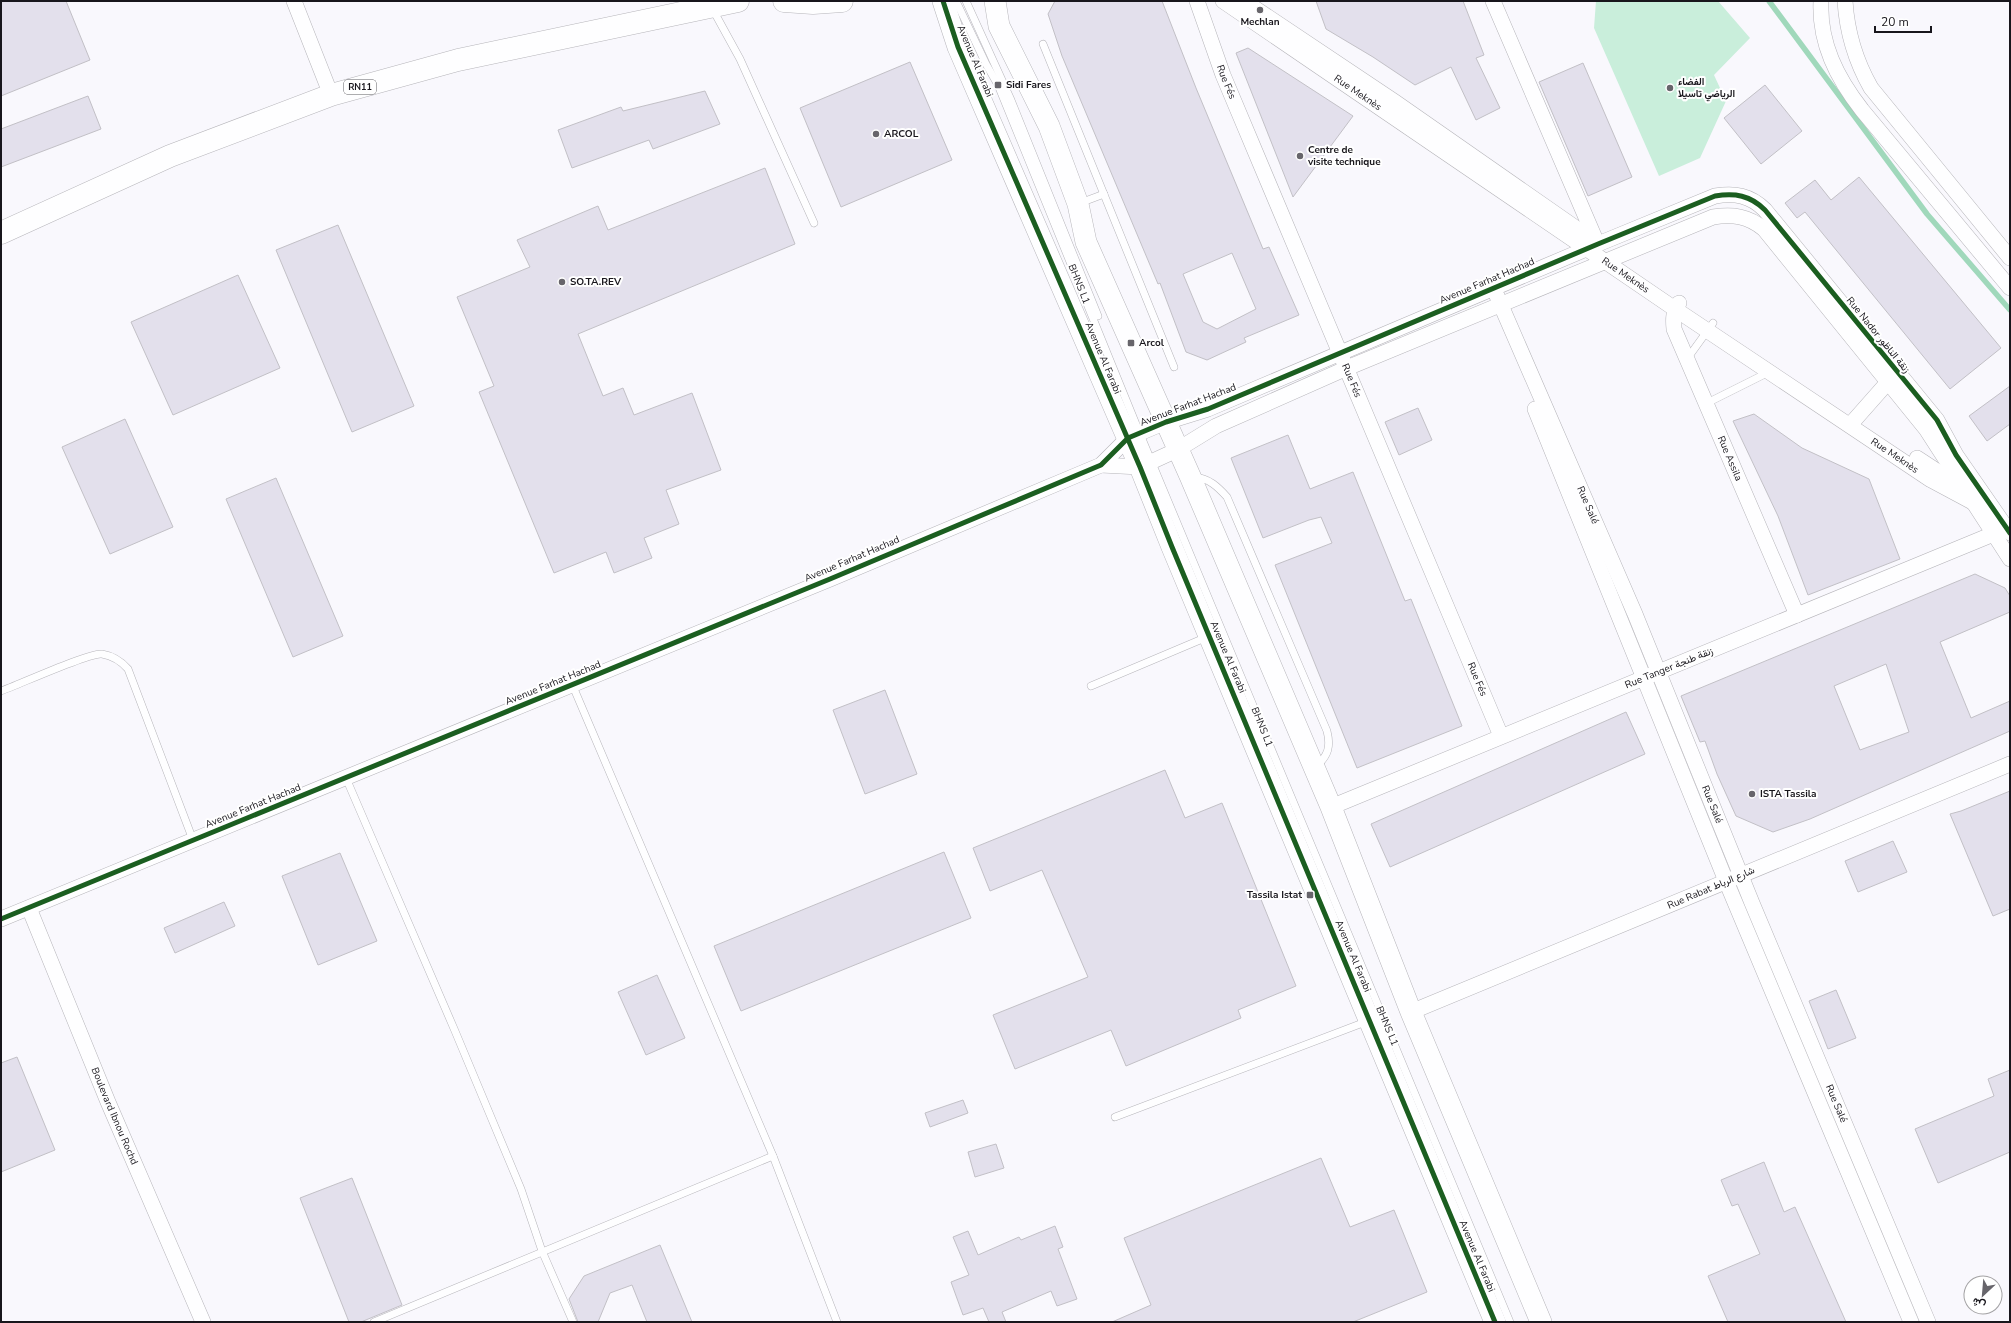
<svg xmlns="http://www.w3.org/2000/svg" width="2011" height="1323" font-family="'Nunito Sans',Vazirmatn,sans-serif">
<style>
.green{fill:#c9eedb}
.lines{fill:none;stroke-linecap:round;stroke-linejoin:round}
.stream{stroke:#a0d8bb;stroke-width:5.5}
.building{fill:#e3e0ec;stroke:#c2c0c6;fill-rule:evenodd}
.lane-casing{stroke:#b6b5ba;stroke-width:8}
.street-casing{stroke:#b6b5ba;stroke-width:16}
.secondary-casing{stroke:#b6b5ba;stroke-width:22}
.primary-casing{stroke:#b6b5ba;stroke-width:23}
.lane{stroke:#fefeff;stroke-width:7}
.street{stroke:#fefeff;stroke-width:15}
.secondary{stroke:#fefeff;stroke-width:21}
.primary{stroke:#fefeff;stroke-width:22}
.cycleway-casing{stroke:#fff;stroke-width:8}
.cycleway{stroke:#1b5e20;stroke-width:5}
.poi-dot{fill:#67656b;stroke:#fff;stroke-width:1.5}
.labels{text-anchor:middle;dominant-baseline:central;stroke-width:4;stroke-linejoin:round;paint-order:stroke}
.shield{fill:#fff;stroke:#5d5c60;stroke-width:1}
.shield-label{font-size:9px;font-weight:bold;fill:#18161c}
.poi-label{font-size:10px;font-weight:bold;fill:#18161c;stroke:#fff;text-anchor:start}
.street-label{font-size:10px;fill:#18161c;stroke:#fff}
</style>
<rect width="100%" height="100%" fill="#f9f8fd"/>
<path class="green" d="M1596,1H1718L1750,38L1714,75L1726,101L1700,158L1659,176L1594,28Z"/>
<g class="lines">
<path class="stream" d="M1769,1L1927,214L2010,310"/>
</g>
<g class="building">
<path d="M1,1H66L90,60L1,96Z"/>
<path d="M1055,1H1162L1196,88L1263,249L1269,247L1299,315L1244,338L1246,342L1207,360L1186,352L1160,283L1158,284L1062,56L1048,14ZM1232,253L1256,309L1217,329L1203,322L1183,274Z"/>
<path d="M1316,1H1463L1484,55L1476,58L1500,108L1476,120L1451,67L1415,85L1373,57L1326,29Z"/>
<path d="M1248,48L1353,116L1293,197L1236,53Z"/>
<path d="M910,62L952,160L841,207L800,108Z"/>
<path d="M1583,63L1632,177L1588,196L1539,82Z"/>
<path d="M1765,85L1802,131L1761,164L1724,118Z"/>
<path d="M705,91L720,124L653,149L649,140L572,168L558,130L621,107L623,111Z"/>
<path d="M88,96L101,129L1,167V129Z"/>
<path d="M765,168L795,244L578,334L603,396L623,388L634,415L692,393L721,470L666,490L679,524L644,538L652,558L614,573L606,552L554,573L479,392L494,386L457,297L530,267L517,240L598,206L608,230Z"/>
<path d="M1859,177L2001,348L1950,389L1805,212L1797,218L1785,203L1815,180L1831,200Z"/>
<path d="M338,225L414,406L352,432L276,250Z"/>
<path d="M238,275L280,368L173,415L131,322Z"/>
<path d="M2010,386V424L1987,441L1969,416Z"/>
<path d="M1418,408L1432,440L1399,455L1385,422Z"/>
<path d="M1754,414L1802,448L1869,479L1900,559L1808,595L1778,516L1733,421Z"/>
<path d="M125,419L173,527L110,554L62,447Z"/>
<path d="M1288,435L1310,489L1353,472L1405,601L1411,599L1462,726L1357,768L1275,565L1332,543L1321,517L1309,520L1263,538L1231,458Z"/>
<path d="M276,478L343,636L293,657L226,499Z"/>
<path d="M1975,574L2005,588L2010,596V612L1940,642L1971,718L2010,701V731L1810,819L1773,832L1736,816L1717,774L1705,741L1700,742L1681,696ZM1886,664L1909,732L1860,750L1834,686Z"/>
<path d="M885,690L917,774L865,794L833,710Z"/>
<path d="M1626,712L1645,754L1390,867L1371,824Z"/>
<path d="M1165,770L1185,818L1222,803L1296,986L1238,1010L1241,1018L1126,1066L1111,1030L1015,1069L993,1015L1088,977L1042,870L990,891L973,848Z"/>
<path d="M2010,791V909L1993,916L1950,814L1961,811Z"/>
<path d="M1893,841L1907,872L1858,892L1845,861Z"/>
<path d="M944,852L971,918L741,1011L714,946Z"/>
<path d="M340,853L377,941L318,965L282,876Z"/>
<path d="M224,902L235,926L175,953L164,928Z"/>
<path d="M657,975L685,1038L646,1055L618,992Z"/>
<path d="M1836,990L1856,1038L1828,1049L1809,1001Z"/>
<path d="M17,1057L55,1150L1,1172V1063Z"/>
<path d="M2010,1070V1152L1938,1183L1915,1129L1994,1096L1988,1079Z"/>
<path d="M963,1100L968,1113L930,1127L925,1113Z"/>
<path d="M996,1144L1004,1168L975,1177L968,1152Z"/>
<path d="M1321,1158L1350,1227L1394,1210L1427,1292L1353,1322H1112L1151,1305L1124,1238Z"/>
<path d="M1764,1162L1784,1212L1795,1207L1846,1322H1728L1708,1276L1760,1254L1738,1204L1732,1206L1721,1180Z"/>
<path d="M352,1178L402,1305L361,1322H349L300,1198Z"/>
<path d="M1055,1226L1063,1247L1058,1249L1077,1299L1057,1306L1051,1291L1002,1312L1006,1322H989L983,1308L963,1315L951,1282L969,1275L953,1237L968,1231L978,1255L1019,1237L1021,1240Z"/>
<path d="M660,1245L692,1322H647L632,1285L610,1293L598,1322H578L569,1299L584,1276Z"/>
</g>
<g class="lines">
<g class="lane-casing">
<g id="lane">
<path d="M956,1L986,64L998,85L1140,434L1510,1322"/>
<path d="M966,1L1011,100L1098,316"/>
<path d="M712,8L740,59L814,223"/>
<path d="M1043,44L1174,367"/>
<path d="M1080,203L1104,194"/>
<path d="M1687,359L1713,323"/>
<path d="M1707,403L1769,372"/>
<path d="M1194,477C1209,478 1218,487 1227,497L1327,731C1331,747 1328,755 1317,766"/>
<path d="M572,684L773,1156L837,1322"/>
<path d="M1091,686L1207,637"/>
<path d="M1,691C18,685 90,652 102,654C114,656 121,661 128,669L193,840"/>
<path d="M346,778L455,1031L521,1189L542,1251L573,1322"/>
<path d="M1115,1117L1368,1021"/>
<path d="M374,1322L773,1156"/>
</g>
</g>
<g class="street-casing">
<g id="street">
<path d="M294,1L331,95"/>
<path id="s1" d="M1197,1L1223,75L1501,736"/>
<path id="s2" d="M1223,1L1675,309L1931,480L1974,503"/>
<path d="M1244,1L1395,102L1593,240"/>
<path d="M1493,1L1597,243"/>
<path d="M1821,1C1819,43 1837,78 1862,110L2010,288"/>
<path d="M1845,1C1847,33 1855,60 1871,88L2010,258"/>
<path id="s3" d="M1497,296L1635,614L1752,903L1928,1322"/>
<path id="s4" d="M1679,303C1673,312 1673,319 1674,329L1797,615"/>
<path d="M1535,409L1726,881L1911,1322"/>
<path d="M1850,425L1888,382"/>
<path d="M1917,458L1946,477L1962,484"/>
<path d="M1101,465L1140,467L1177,450L1216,426L1347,368L1713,217C1733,214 1748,216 1764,229L1926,429L2010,559"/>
<path d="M1331,807L2003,530"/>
<path id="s5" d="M29,908L108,1102L203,1322"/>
<path d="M1,919L830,579L1101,465L1128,438L1166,422L1208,409L1598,244L1715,196C1735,193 1750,195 1765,210L1937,420L1956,455L2010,533"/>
<path d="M1411,1012L2010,764"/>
</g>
</g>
<g class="secondary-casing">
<g id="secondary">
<path d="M943,1L958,47L1140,467L1172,547L1495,1322"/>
<path d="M995,1L999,26L1049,126L1078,204L1086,242L1190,476L1331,807L1411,1012L1541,1322"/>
</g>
</g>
<g class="primary-casing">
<g id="primary">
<path d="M784,1L813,3L842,1"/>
<path d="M1,233L170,156L331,95L458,60L738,1"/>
</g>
</g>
<use href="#lane" class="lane"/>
<use href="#street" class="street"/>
<use href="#secondary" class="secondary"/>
<use href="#primary" class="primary"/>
<g class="cycleway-casing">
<g id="cycleway">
<path d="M943,1L958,47L1140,467L1172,547L1495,1322"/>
<path d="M1,919L830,579L1101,465L1128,438L1166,422L1208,409L1598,244L1715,196C1735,193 1750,195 1765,210L1937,420L1956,455L2010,533"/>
</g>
</g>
<use href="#cycleway" class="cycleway"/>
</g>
<g class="poi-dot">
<circle cx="1260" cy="10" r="4"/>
<rect x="994" y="81" width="8" height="8" rx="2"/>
<circle cx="1670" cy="88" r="4"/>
<circle cx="876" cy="134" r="4"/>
<circle cx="1300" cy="156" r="4"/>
<circle cx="562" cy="282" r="4"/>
<rect x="1127" y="339" width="8" height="8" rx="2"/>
<circle cx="1752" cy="794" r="4"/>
<rect x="1306" y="891" width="8" height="8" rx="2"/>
</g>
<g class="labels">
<rect class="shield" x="344" y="80" width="32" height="14" rx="3"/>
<g class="shield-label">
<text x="360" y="87">RN11</text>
</g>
<g class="poi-label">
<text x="1260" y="22" text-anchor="middle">Mechlan</text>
<text x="1678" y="82">الفضاء<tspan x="1678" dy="12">الرياضي تاسيلا</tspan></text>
<text x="1006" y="85">Sidi Fares</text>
<text x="884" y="134">ARCOL</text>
<text x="1308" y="150">Centre de<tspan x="1308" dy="12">visite technique</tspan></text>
<text x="570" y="282">SO.TA.REV</text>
<text x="1139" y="343">Arcol</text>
<text x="1760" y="794">ISTA Tassila</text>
<text x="1302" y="895" text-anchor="end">Tassila Istat</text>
</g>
<g class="street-label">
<text transform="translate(975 61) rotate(67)">Avenue Al Farabi</text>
<text stroke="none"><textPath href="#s1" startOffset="86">Rue Fés</textPath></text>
<text stroke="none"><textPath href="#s2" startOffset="163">Rue Meknès</textPath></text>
<text stroke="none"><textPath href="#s2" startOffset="487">Rue Meknès</textPath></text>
<text transform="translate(1487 281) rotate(-23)">Avenue Farhat Hachad</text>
<text transform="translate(1079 284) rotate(68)">BHNS L1</text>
<text transform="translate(1878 335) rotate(51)">Rue Nador زنقة الناظور</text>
<text transform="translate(1103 358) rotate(67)">Avenue Al Farabi</text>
<text stroke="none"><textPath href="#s1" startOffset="410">Rue Fés</textPath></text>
<text transform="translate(1188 405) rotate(-21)">Avenue Farhat Hachad</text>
<text stroke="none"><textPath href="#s2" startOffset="811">Rue Meknès</textPath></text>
<text stroke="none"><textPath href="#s4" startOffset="168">Rue Assila</textPath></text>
<text stroke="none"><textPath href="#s3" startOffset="228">Rue Salé</textPath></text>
<text transform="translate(852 559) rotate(-23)">Avenue Farhat Hachad</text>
<text transform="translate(1228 657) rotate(67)">Avenue Al Farabi</text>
<text transform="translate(1669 668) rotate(-22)">Rue Tanger زنقة طنجة</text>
<text stroke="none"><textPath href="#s1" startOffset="734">Rue Fés</textPath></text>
<text transform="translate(553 683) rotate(-22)">Avenue Farhat Hachad</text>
<text transform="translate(1262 727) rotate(68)">BHNS L1</text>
<text stroke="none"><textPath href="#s3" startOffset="552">Rue Salé</textPath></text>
<text transform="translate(253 806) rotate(-22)">Avenue Farhat Hachad</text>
<text transform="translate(1711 888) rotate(-23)">Rue Rabat شارع الرباط</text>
<text transform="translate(1353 956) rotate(67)">Avenue Al Farabi</text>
<text transform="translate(1387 1026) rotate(67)">BHNS L1</text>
<text stroke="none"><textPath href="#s3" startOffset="876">Rue Salé</textPath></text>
<text stroke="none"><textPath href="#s5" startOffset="225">Boulevard Ibnou Rochd</textPath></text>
<text transform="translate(1477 1256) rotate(67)">Avenue Al Farabi</text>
</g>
</g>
<rect width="2011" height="1323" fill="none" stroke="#18161c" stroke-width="4"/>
<g transform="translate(1983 1295) rotate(206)"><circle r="19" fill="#ffffff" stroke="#a3a2a4"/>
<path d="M0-3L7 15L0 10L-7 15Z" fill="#67656b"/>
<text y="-6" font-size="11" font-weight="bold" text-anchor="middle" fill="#18161c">ش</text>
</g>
<path d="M1875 26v6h56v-6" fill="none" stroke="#18161c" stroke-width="2"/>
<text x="1881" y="26" font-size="12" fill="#18161c" stroke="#ffffff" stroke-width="3" paint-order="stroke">20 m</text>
</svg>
